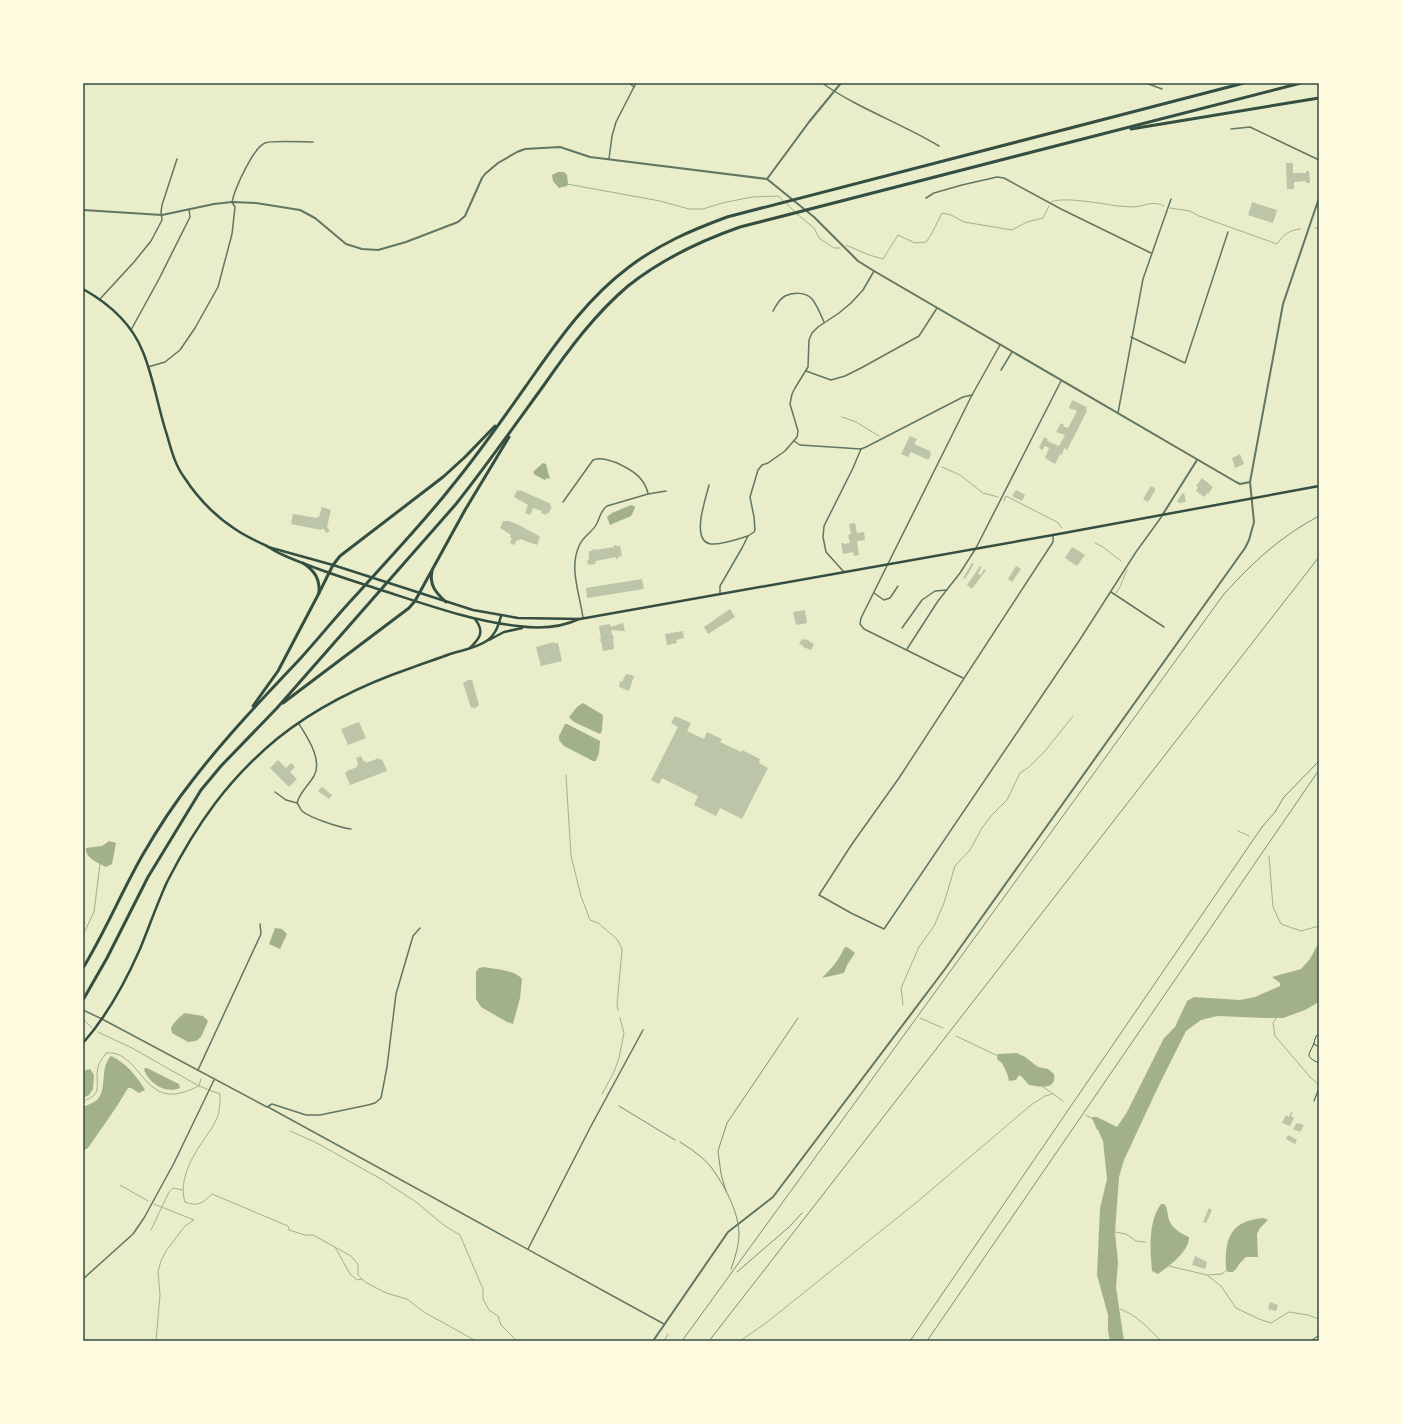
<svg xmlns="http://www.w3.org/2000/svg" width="1402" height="1424" font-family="'Public Sans',sans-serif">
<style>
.water{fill:#a3b18a}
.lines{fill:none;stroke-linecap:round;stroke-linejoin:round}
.stream{stroke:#a3b18a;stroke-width:1}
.building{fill:#bcc5a7}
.path{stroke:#344e41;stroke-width:1}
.minor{stroke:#617663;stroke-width:1.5}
.tertiary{stroke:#617663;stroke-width:2}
.primary{stroke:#344e41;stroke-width:2.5}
.motorway{stroke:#344e41;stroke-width:3}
.rail{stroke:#7c8e77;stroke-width:1}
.neatline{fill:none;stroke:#344e41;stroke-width:1.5}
</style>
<rect width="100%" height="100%" fill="#e9edc9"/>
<g class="water">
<path d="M558,172H564L567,175L568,184L567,186L559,188L553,181L552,175Z"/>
<path d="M543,463L546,464L550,479L547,478L545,480L535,475L533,472Z"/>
<path d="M631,505L634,506L635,508L631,516L610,525L607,517L612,513Z"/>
<path d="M583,703L603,715L602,731L600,734L574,722L569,717L577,707Z"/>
<path d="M565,724H567L600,741L599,753L596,761H593L564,746L559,740V736Z"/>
<path d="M109,841L116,843L112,864L106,867C98,863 85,858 86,848L102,846Z"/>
<path d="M275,928L282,929L287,934L280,949L269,944Z"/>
<path d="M1319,942V1002L1305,1010L1283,1018H1264L1217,1016L1201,1020L1186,1031L1159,1085L1124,1160L1119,1177L1115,1232L1118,1262L1116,1287L1124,1341H1110L1108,1331V1315L1097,1275L1100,1208L1107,1179L1103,1141L1092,1117H1097L1117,1127L1127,1112L1164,1038L1175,1027L1187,1001L1194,997L1240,1000L1255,997L1280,986V983L1272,977L1301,969L1310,959Z"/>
<path d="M847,947L855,953L847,965L844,973L822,978C830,970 840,959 844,948Z"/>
<path d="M484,967C495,969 514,970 522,979L520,998L513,1024L507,1022L481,1007L476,999V972L479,968Z"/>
<path d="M185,1013L203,1016L208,1021L201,1037L196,1041L188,1042L172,1033L171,1028C175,1021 179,1017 185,1013Z"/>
<path d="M1017,1053L1025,1057L1038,1067L1048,1069L1054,1074C1057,1090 1040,1087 1029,1085L1022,1077L1019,1075L1016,1080L1009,1081L1007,1073L1002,1063L998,1060L997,1058L998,1054Z"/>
<path d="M111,1056C125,1062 137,1076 145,1090L139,1093L131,1088H128L117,1106L88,1148L83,1151V1107C87,1105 93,1103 97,1100C108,1089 99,1068 111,1056Z"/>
<path d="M145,1068H147L179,1084L180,1088C165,1094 150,1084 144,1070Z"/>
<path d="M90,1069L94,1075L93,1089L89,1095L83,1098V1071Z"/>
<path d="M1161,1204H1164C1168,1208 1167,1214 1169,1220C1171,1227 1181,1234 1189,1237C1189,1252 1169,1266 1158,1274L1152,1271C1150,1250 1148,1222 1161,1204Z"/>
<path d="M1264,1218L1268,1220L1260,1228L1257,1234L1258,1257H1246L1240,1263L1236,1269L1233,1272H1228L1226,1269C1225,1239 1229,1221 1264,1218Z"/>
</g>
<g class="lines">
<g class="stream">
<path d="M567,184L660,201L689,209H703L722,203L752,197L779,196L783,201"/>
<path d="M1051,202C1061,196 1104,204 1118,206C1123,206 1129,207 1134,207C1145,206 1153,200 1164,206"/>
<path d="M786,203L795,212"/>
<path d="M1170,208L1190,211L1199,216L1277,244C1283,235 1289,230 1300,229"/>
<path d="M797,214L814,228L819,238L834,248H840"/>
<path d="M1315,228L1319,227"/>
<path d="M846,245L869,255L883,259L898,235L915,243L926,242L931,235L942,213L951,215L964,222L1012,230L1027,222L1043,218L1049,206"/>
<path d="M842,417L856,422L879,436"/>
<path d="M942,467L960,475L983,493L998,497"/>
<path d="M1004,501L1006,496L1057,522L1062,528"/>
<path d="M1095,543L1103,547L1121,561"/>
<path d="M1116,593L1120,587L1127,570"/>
<path d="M566,775L571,856L581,896L590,920L598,923L617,939L622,949L617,1006L618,1010"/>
<path d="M1238,831L1249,836"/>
<path d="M1269,856L1273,907L1281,924L1301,931L1319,926"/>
<path d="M83,935L94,912L100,864"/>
<path d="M903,1005L901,988L919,947L934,926L944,903L955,866L970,850L982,828L992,815L1007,800L1020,773L1029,767L1045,751L1073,716"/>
<path d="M920,1018L943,1028"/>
<path d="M1276,1018L1273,1023L1275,1036L1311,1078L1319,1085"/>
<path d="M83,1019L92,1028"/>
<path d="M98,1032L132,1048L199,1086L220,1094C220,1102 220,1111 217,1118C213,1128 205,1137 199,1147C189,1162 179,1184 185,1202C198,1207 203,1203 212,1194L288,1226L289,1230L305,1235H313L351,1256L358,1264V1275L365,1282L386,1293L407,1299L424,1312L476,1341"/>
<path d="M956,1036L998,1056"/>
<path d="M1042,1086L1063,1101"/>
<path d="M602,1094L614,1072L619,1058L624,1033L620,1018"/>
<path d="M83,1101C105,1094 94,1084 98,1067C99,1062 103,1058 106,1053C135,1050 142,1092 169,1094C179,1095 190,1090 199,1086L201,1079"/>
<path d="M1086,1115L1093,1119L1097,1129"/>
<path d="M290,1131L315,1142L381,1179L416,1202L445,1226L460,1235L483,1289V1299L489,1310L498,1316L501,1325L517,1341"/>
<path d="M120,1185L148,1201"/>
<path d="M154,1204L194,1220L185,1226L166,1251L161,1261L158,1271L160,1295L156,1341"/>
<path d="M151,1230L169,1192L173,1188L182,1190"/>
<path d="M1115,1232L1126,1234L1136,1241L1145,1242"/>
<path d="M335,1247L350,1274L357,1280L362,1279"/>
<path d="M1169,1266L1207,1275L1221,1286L1236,1308L1259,1319L1271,1323L1289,1312L1308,1315L1319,1319"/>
<path d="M1208,1275L1222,1274L1227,1270"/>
<path d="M1120,1309C1137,1315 1148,1328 1161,1341"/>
<path d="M664,1341L668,1334"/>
<path d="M740,1341L766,1323L917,1202L1031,1105L1045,1096L1052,1094"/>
</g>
</g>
<g class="building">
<path d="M1286,163H1293V173H1306V171H1309L1310,183H1306V181L1294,182V189H1287Z"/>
<path d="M1252,202L1277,210L1273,223L1248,215Z"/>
<path d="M1072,400L1087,407L1086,410L1087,411L1067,450L1064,448L1062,455L1060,454L1055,464L1045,458L1049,448L1045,446L1042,450L1039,448L1044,437L1048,439L1047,441L1059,446L1065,435L1056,432L1061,423L1064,425L1063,426L1068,428L1077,411L1069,408Z"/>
<path d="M910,436L917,439L914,444L930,451L931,454L929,459H926L911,452L908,457L901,454Z"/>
<path d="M1240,454L1244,464L1235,468L1232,458Z"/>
<path d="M1202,478L1213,487L1208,494L1207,493L1204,497L1196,491L1198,487L1196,486Z"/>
<path d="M1151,486L1155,488V491L1148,502L1143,499Z"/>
<path d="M517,490L519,491L520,490L551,504L550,506L552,507L549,512L548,514L546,513L545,515L541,513L542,511L533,508L530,515L525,513L528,505L514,497Z"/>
<path d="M1016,490L1025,495L1022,501L1012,496Z"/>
<path d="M1184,493L1186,502L1179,503L1177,501L1182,494Z"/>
<path d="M322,507L331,510L327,527L330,531L326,533L324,529H321V530L291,524L293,514L317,518L318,516L319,517Z"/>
<path d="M503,521H508L517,524L539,536L540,537L537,545L520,539L519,541L517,540L514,545L510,543L512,538L510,537L511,535L500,528Z"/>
<path d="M855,523L857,533L864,532L865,540L857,541L859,555L854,556L853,552L843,554L841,543H843L844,544L850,543L848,535L851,534L849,524Z"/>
<path d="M614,545H616V546H620L622,556L618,557V559H616V557L596,561L595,564L588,565L587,561L589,560V551H593L592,549H594V550L614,547Z"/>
<path d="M1072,547L1085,555L1077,566L1065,558Z"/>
<path d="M972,563L974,564L965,579L963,578Z"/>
<path d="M980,566L982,567L978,573L981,575L984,569L986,570L972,589L967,585Z"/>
<path d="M1016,566L1021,569L1012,582L1008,579Z"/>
<path d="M642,579L644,589L587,598L586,588Z"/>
<path d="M730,609L735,617L708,634L704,627Z"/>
<path d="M805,610L807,623L796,625L793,612Z"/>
<path d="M623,623L625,631L611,630L613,637L614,636V638H613L614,649L603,651L601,641H600L599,639H601L599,626L610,624L611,627Z"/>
<path d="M683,631L684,638L676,640L677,643L667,645L665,634Z"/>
<path d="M802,639L806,640V639L814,644L811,650L803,647V646L799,644Z"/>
<path d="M554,642V643H558L562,661L541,666L536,647Z"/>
<path d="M626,674L634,676L629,691L619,687L620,681L622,682Z"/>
<path d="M470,679V680H472L479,705L474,709V707L471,708L463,683Z"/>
<path d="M675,716L691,723L687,731L704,739L707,732L722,739L720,742L741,752L742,750L760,759L759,763L768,768L742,819L720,808L716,816L694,805L698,796L662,778L659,784L651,780L678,727L671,723Z"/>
<path d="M359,722L366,738L348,745L341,729Z"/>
<path d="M361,756L364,762L366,761V763L379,758L380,760L382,759L387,771L350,785L345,773L347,772V771L357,767V765L358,764L356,758Z"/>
<path d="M278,760L286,768L291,763L295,767L290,772L297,779L289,787L270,768Z"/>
<path d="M322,787L332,795L329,799L318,791Z"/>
<path d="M1291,1112L1293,1113L1291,1116L1294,1118L1290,1126L1282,1123L1286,1115L1289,1117Z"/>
<path d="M1297,1123L1304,1125L1300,1132L1293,1129Z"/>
<path d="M1288,1135L1297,1140L1295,1144L1286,1139Z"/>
<path d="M1209,1208L1212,1210L1206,1223L1203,1222Z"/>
<path d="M1195,1256L1207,1262L1205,1269L1192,1265Z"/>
<path d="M1270,1302L1278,1305L1276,1311L1268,1309Z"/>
</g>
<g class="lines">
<g class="path">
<path d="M1318,1034C1315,1037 1315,1039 1314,1043C1310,1054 1303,1056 1319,1063"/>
<path d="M1314,1044L1319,1047"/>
<path d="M1314,1101L1319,1088"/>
<path d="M1311,1341L1319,1335"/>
</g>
<g class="minor">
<path d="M536,83H537"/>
<path d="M629,83L634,87"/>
<path d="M822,83C859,109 901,123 939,146"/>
<path d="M1146,83L1162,89"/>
<path d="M1231,129L1250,127L1319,160"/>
<path d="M609,159L612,136L616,122L636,83"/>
<path d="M926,198L934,193L962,185L997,177L1004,178L1061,209L1151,253"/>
<path d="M100,299L134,262L151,241L162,220L161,212L162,205L177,159"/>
<path d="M773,311C776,306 779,299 785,296C793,292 806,292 812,299C817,305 821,315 824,322"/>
<path d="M131,330L159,279L190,217L189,209"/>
<path d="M1131,337L1185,363L1228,232"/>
<path d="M148,367L165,362L180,350L195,328L218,287L232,234L235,207L232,202C235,188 253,148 265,143C270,140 305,142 313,142"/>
<path d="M1001,370L1012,352"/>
<path d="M806,371L831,380L845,376L861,368L919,336L937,308"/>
<path d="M1118,413L1143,279L1171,199"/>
<path d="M794,441L800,445L861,449"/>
<path d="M709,485C706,498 690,541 711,544C721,545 738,539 748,536"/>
<path d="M563,502L593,460C602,457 609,460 617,463C632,470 644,477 648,493"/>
<path d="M1053,535V542L899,778L852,844L819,895L851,913L884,929L1079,641L1136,552L1162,516"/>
<path d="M844,572L826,552L823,537L824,526L853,468L861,449L866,447L963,397L972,395"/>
<path d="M1111,592L1164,627"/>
<path d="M874,593L884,600L890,598L898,586"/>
<path d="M720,594V586L742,548L748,536L754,532L755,530L754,517L750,497L758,470L762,465L768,463L785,451L797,437L798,431L790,404L792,394L795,388L808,367L809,340L812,333L818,327L839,313L851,303L863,290L874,271"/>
<path d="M583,618C580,594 568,567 580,544C584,536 592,532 596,525C600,518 600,511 607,506L648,494L666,491"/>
<path d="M902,628L922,600L935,591L947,590"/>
<path d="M907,649L938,601L960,573L976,548L1061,381"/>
<path d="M963,678L864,629L860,624L861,618L972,395L1000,345"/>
<path d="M299,724C307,737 323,760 314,776C308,786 300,792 297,803C299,805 300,809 302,811C310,818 341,828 351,829"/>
<path d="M275,792L286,800L297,803"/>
<path d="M83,1010L102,1019L267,1107L272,1104L306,1115H320L368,1105L375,1103L381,1098L387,1067L396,994L413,936L420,928"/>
<path d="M198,1070L261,934L260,924"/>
<path d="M268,1107L664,1324"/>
<path d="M528,1249L591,1126L643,1030"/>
<path d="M83,1279L133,1234L144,1218L174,1163L214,1080"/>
</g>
<g class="tertiary">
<path d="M767,179L809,122L841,83"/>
<path d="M83,210L162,215L214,204L232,202L256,203L300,210L315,218L346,244L362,249L378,250L406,242L458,222L465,216L482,178L485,174L498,163L517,152L525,149L560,147L590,157L767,179L814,217L858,261L874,271L1236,482L1240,484L1250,482"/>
<path d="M1163,514L1197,460"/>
<path d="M653,1341L728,1232L773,1197L945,969L1245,548L1249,540L1254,522L1250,482L1283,304L1319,198"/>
</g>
<g class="primary">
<path d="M83,289C108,303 132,324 143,352C154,379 158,408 167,435C171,449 175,465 184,477C197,497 215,516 235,529C245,536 256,541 267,546C272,549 276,552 281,554C313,569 348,579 381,590C425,604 471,621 518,626C539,629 560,628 579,619"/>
<path d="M268,547L333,565L473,610L518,618L580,619L1053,535L1319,486"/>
<path d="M489,640L504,632L522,628"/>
<path d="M470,648C480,638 485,632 475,619"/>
<path d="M83,1043C107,1016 125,983 140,949C149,927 157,904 167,882C196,825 228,779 278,738C317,707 364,684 411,668C424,663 437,659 450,654C463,650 477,648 488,640C496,634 499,625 501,616"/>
</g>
<g class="motorway">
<path d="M1131,129L1319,98"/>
<path d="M303,563C315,571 320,579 319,593"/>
<path d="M432,571C429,585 436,593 446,602"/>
<path d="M283,703L409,608L415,601L465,510L509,437"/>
<path d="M253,706L278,671L318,595L333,565L340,556L443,477L465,457L495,426"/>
<path d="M83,968C105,932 121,893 142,856C157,830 173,805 192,781C225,738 262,699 299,660C319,638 338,614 359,592C390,557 423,523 452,486C481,451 507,413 533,376C561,336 589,297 629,267C659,244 692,230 727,217L1244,83"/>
<path d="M83,1000L107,958L148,877L201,790L221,766L277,708L456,504C487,465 515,425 544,385C569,349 595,314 628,286C662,259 700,241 740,227L1301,83"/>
</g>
<g class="rail">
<path d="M619,1106L675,1140"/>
<path d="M680,1142C691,1149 703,1157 711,1167C724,1185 738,1210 739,1233C739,1245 735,1258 731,1269"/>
<path d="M726,1191L721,1174L718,1151L727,1123L798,1018"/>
<path d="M737,1272L789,1227L802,1213"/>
<path d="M682,1341L1224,594C1253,562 1281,536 1319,516"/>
<path d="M709,1341L1319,557"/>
<path d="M910,1341L1262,827L1275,812L1284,797L1319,761"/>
<path d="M927,1341L1319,770"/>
</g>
</g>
<rect width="1402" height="1424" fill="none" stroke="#fefae0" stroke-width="168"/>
<rect x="84" y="84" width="1234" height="1256" class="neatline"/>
</svg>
